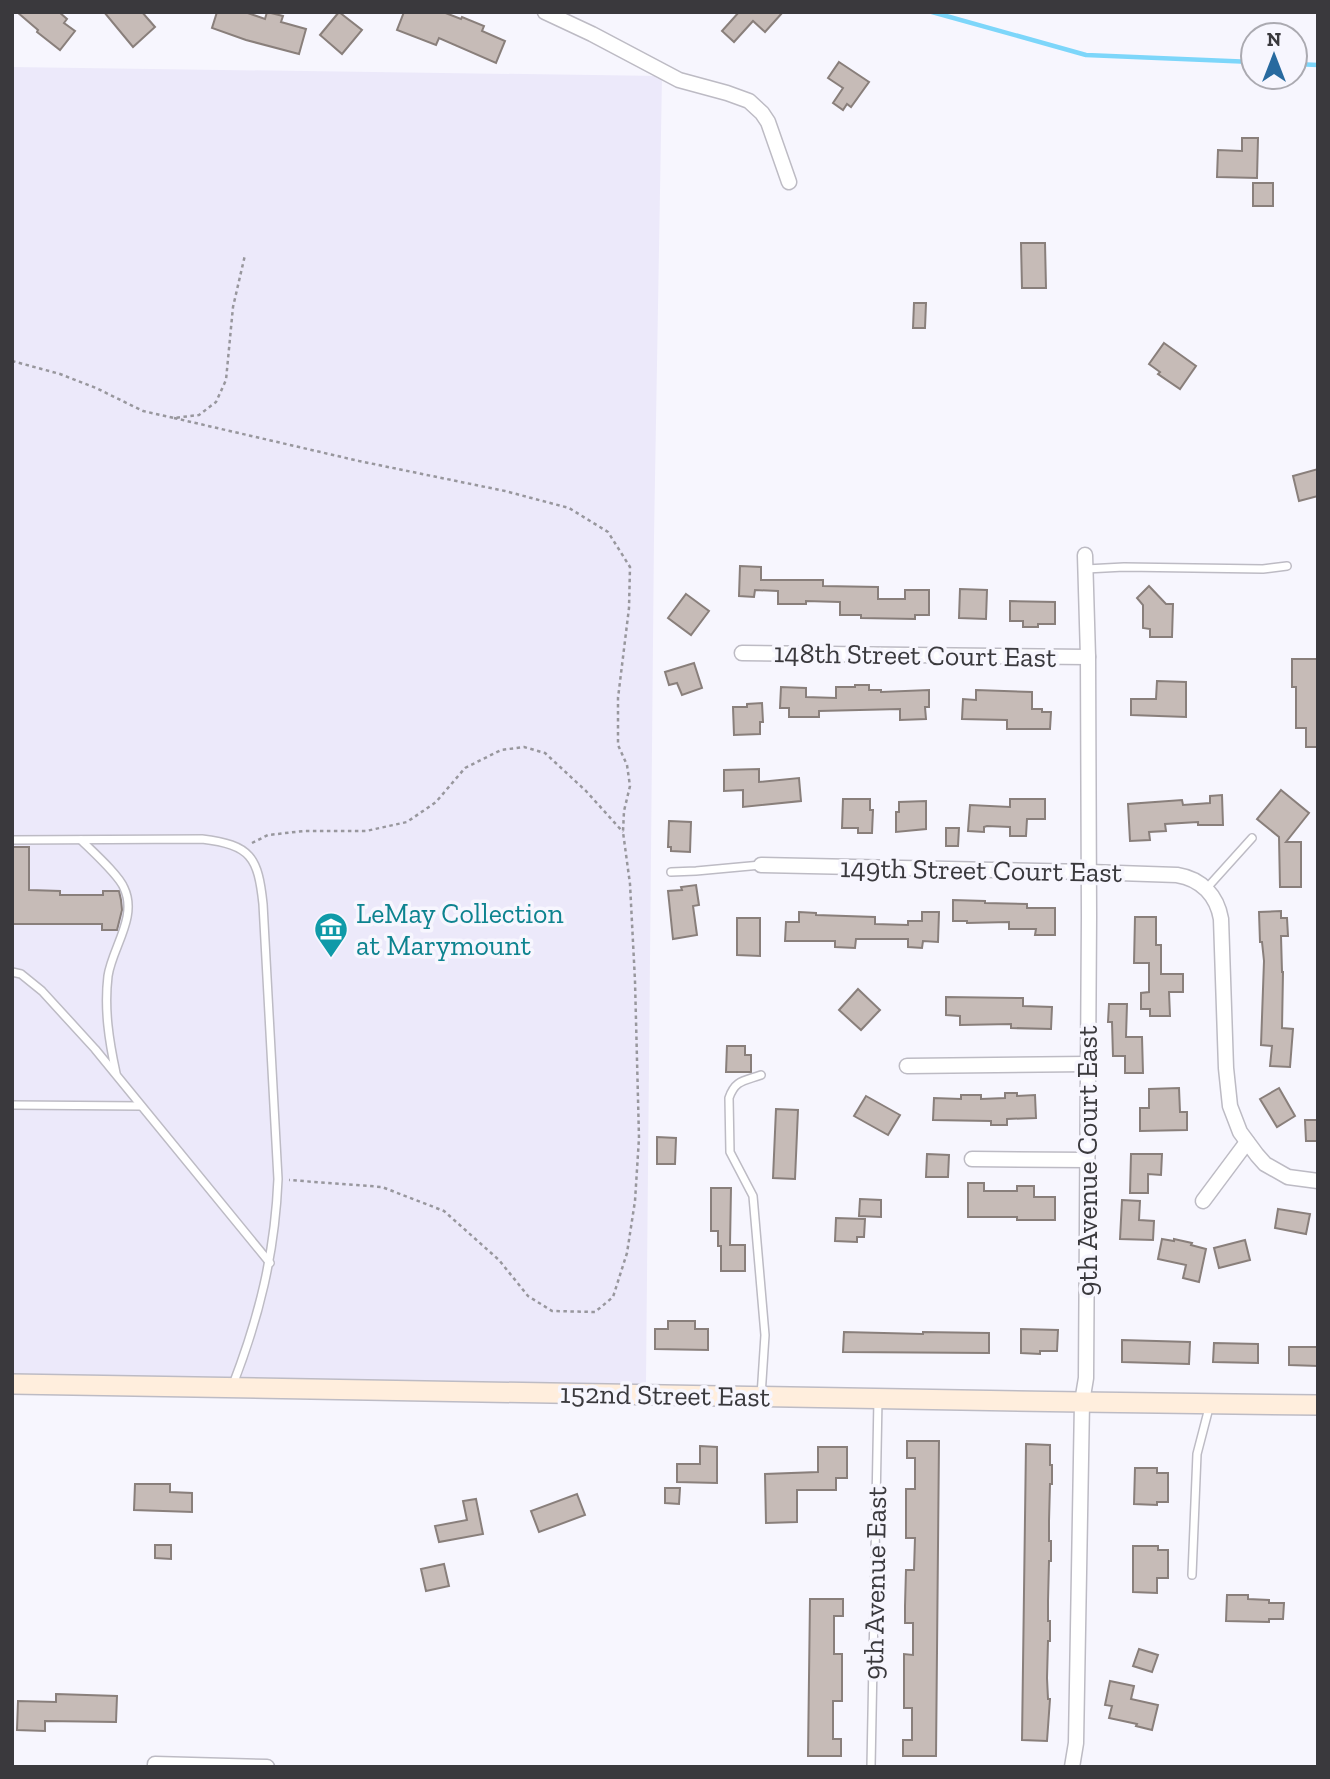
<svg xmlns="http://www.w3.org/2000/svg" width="1330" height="1779" font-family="'Zilla Slab',serif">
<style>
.built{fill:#ece9fa}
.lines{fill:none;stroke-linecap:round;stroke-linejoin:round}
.stream{stroke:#7dd6fa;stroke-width:4.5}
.building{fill:#c6bbb7;stroke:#897f7b;stroke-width:2}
.service-casing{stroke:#bdbbc4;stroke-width:10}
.minor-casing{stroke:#bdbbc4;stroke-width:17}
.secondary-casing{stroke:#bdbbc4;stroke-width:22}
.path{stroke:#98979d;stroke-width:2.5;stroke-dasharray:3.5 3.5;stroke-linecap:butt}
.service{stroke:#fff;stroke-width:7}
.minor{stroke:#fff;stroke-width:14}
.secondary{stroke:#fed;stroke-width:19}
.labels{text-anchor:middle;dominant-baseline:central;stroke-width:7;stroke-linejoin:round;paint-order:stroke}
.street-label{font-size:28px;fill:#3a393d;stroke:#f7f6fe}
.culture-label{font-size:28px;fill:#0d838f;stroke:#f7f6fe;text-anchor:start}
</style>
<rect width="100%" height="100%" fill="#f7f6fe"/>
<path class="built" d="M12,67L662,76L654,537L646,1382L644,1395L12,1384Z"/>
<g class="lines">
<g class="stream">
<path d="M932,12L1086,55L1253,62"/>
<path d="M1295,64L1318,65"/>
</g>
</g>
<g class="building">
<path d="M17,12H59L67,19L64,23L75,31L60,50L37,32L38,30Z"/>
<path d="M104,12H142L155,27L133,47Z"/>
<path d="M217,12H245L265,19L267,12L283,16L281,22L306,29L299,54L246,40L212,28Z"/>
<path d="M339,12L362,30L342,54L320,35Z"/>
<path d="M404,12H443L461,19L462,17L484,26L482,31L505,41L496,63L439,38L436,45L397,30Z"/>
<path d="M739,12H783L765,32L753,21L734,42L722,31Z"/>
<path d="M839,62L869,82L851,107L847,104L843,110L833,103L843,88L828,78Z"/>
<path d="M1242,138H1258L1257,178L1217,177L1218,150L1242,151Z"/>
<rect x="1253" y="183" width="20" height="23"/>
<path d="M1021,243H1045L1046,288H1022Z"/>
<path d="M914,303H926L925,328H913Z"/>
<path d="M1164,343L1196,366L1180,389L1158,374L1160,372L1149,364Z"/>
<path d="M1318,469V496L1299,501L1293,476Z"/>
<path d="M740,566L761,567V580H823V586L878,587V599H905V590H929V615H915V619L861,618V615H840V602L806,601V604H778V591L755,590L754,597L739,596Z"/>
<path d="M1149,586L1166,604H1173L1172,637H1150V629L1143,628V605L1137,598Z"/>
<path d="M960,589L987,590L986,619L959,618Z"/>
<path d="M686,594L709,611L691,635L668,618Z"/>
<path d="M1010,601L1055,602V624H1038V627H1023V621H1010Z"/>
<path d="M1292,659H1318V747H1306V728H1296V687H1292Z"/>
<path d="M694,663L702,688L682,695L677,683L669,685L665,672Z"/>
<path d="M1157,681L1186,682V717L1131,715V699H1156Z"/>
<path d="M855,685H869V690H881V692L929,690V707H925L926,719L900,720V709L819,711V717H789V708H780L781,687L806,688V697L836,698V687H855Z"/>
<path d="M976,690L1032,692V709H1042V712H1051L1050,729H1007V720L962,719L963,699L976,700Z"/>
<path d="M762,703L763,722H760V734L734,735L733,707H747V704Z"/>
<path d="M759,769V782L799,778L801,801L743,807V790L724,791V770Z"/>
<path d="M1281,790L1309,813L1286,842H1301V887H1280L1279,837L1257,819Z"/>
<path d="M1222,795L1223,825H1198V822L1165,824L1166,831L1149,832L1150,840L1130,841L1128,804L1182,800L1183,805L1210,803V796Z"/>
<path d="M843,799H870V810H873L872,833H858V828H842Z"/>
<path d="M1010,799H1045V819H1027L1026,836H1010V827L987,826L984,827V832L968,831L970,805L1010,807Z"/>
<path d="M926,801V829L896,832V812H899V802Z"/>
<path d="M669,821L691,822L690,852L671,851V847H668Z"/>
<path d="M946,828H959L958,846H946Z"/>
<path d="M12,847H29V890L60,891V895H103V891H119L121,900L122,910L117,930H102V924H12Z"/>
<path d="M696,885L699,905L693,906L697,935L673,939L668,891L682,890L681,887Z"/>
<path d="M953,900L985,901V903L1027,904V908H1055V935H1035L1036,929H1009V922L967,923V921H953Z"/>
<path d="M1281,911V918H1287L1288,936H1281L1282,972H1283L1282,1028L1293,1029L1290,1067L1270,1066L1272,1046L1261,1045L1264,961L1262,942H1260L1259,912Z"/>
<path d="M799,912L816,913V915L875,917V924L908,925V921H922V912H939L938,942L923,941L922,948L908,947V939H856L855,948L835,947V941H785L786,922H799Z"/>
<path d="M1135,917H1156V945H1161V974H1183V992H1169L1170,1016H1150V1009H1141V993L1149,992V963H1134Z"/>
<path d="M737,918H760V956L737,955Z"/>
<path d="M858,989L880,1010L861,1030L839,1010Z"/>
<path d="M946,997L1023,998V1006L1052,1007L1051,1029L1011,1028V1024L960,1025V1016L946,1015Z"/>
<path d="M1109,1004H1127L1126,1037H1142L1143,1073H1125V1056H1113L1112,1022H1108Z"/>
<path d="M727,1046H745V1055H751V1072H726Z"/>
<path d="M1179,1088L1180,1112H1187V1130L1140,1131V1108H1149V1089Z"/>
<path d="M1279,1088L1295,1116L1277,1127L1260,1099Z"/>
<path d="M1005,1093H1017V1096L1035,1095L1036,1118L1007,1119V1125H991V1121L933,1120L934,1098L961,1099V1095H981V1099L1005,1098Z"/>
<path d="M866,1096L900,1115L888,1135L854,1116Z"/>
<path d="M776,1109L798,1110L795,1179L773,1178Z"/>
<path d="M1305,1120H1318V1141H1306Z"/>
<path d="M657,1137L676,1138L675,1164H657Z"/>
<path d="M927,1154L949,1155L948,1177H926Z"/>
<path d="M1131,1154H1162L1161,1175L1148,1174V1193H1130Z"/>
<path d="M968,1183H984V1191H1017V1186H1034V1197H1055V1220H1017V1217H968Z"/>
<path d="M711,1188H731L730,1245H745V1271H721V1246H718V1231H711Z"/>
<path d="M860,1199L881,1200V1217L859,1216Z"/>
<path d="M1122,1200L1140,1201L1139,1220L1154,1221L1153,1240L1120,1239Z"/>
<path d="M1278,1209L1310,1214L1306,1234L1275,1228Z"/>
<path d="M836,1218L865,1219L864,1237H857V1242L835,1241Z"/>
<path d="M1162,1239L1174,1241V1239L1192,1243L1191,1245L1206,1249L1199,1282L1183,1278L1186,1265L1158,1259Z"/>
<path d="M1245,1240L1250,1260L1219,1268L1214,1248Z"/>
<path d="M668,1321H695V1329H708V1350L655,1349V1329H668Z"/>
<path d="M1021,1329L1058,1330L1057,1351H1040V1354L1021,1353Z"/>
<path d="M844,1332L923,1334V1332L989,1333V1353L843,1352Z"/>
<path d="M1122,1340L1190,1342L1189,1364L1122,1362Z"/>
<path d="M1214,1343L1258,1344V1363L1213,1362Z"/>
<path d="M1289,1347H1318V1366L1289,1365Z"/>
<path d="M907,1441H939L936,1756H903V1740H912V1708H904V1654L913,1655V1623H905V1606L906,1570H914L915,1538H906V1489H915V1458H907Z"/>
<path d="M1026,1444L1050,1445V1465H1052V1484H1050L1049,1521V1541H1051V1561H1049L1048,1601V1621H1050V1641H1048L1047,1678L1048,1699H1050L1047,1741L1022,1740Z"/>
<path d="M700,1446L717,1447V1483L677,1482V1464H700Z"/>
<path d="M818,1447H847V1478H836V1490H797V1522L766,1523L765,1474L818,1472Z"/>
<path d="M1135,1468H1157V1473H1168V1502H1157V1505L1134,1504Z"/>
<path d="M135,1484H170V1492L192,1493V1512L134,1510Z"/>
<path d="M665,1488H680L679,1504L665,1503Z"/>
<path d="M577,1494L585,1515L539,1532L531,1511Z"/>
<path d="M476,1499L483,1534L439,1542L435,1526L467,1520L463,1501Z"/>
<path d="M155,1545H171V1559L155,1558Z"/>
<path d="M1133,1546H1158V1550H1168V1578H1157V1593L1133,1592Z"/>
<path d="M444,1564L449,1586L426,1591L421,1569Z"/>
<path d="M1227,1595H1248V1599L1269,1600V1603H1284L1283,1619H1269V1622L1226,1621Z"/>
<path d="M810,1599H843V1616H834V1654H842V1701H833V1739H841V1756H808Z"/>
<path d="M1139,1649L1158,1655L1152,1672L1133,1666Z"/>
<path d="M1110,1681L1134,1686L1131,1699L1158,1705L1152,1730L1136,1726L1137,1724L1109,1718L1112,1706L1105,1705Z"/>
<path d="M56,1694L117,1696L116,1722L45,1721V1731L17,1730L18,1701L56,1702Z"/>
</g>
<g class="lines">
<g class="service-casing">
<g id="service">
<path d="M1086,569L1124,567L1263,569L1287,566"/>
<path d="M12,840L202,839C251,845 258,857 263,904L278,1179C275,1253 259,1318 232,1387"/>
<path d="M81,840C92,851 119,875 124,888C138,917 112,948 108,976C104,1009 109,1041 116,1073"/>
<path d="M671,872L696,871L761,865"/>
<path d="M1206,889L1252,838"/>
<path d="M12,972L21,974L42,991L95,1049L270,1263"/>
<path d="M761,1075C744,1081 735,1080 729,1098L730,1152L753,1196L765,1335L761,1396"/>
<path d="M12,1105L141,1106"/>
<path d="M1192,1575L1197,1454L1210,1404"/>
<path d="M871,1767L878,1399"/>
</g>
</g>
<g class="minor-casing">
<g id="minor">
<path d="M545,12L592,34L679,80L727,93L749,101L762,113L768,122L789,182"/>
<path d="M742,653L1088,657"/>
<path d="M761,865L1089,872L1177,875C1202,879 1217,896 1221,919L1226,1068L1230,1106L1240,1132L1257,1155L1265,1164L1288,1177L1318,1181"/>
<path d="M907,1066L1088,1064"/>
<path d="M972,1159L1087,1160"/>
<path d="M1203,1201L1247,1142"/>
<path d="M155,1767V1764L267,1767"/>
<path d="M1072,1767L1076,1743L1082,1402L1086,1378L1089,917L1088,657L1085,555"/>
</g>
</g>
<g class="secondary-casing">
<path id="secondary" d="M12,1384L1082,1402L1318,1405"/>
</g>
<g class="path">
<path d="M12,361L60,374L96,388L143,411L174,418L199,415L216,402L226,380L233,307L245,255"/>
<path d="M174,418L359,461L505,491L569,508L608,532L630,567L629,608L618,698V745L627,765L630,786L624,811L623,832L630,884L635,981L639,1138L635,1201L627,1253L613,1297L595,1312L552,1311L528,1296L499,1260L444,1211L382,1187L289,1180"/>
<path d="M252,843L268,835L304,831H366L407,822L436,802L465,768L501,750L524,747L545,753L586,791L623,832"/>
</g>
<use href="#service" class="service"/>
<use href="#minor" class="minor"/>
<use href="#secondary" class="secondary"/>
</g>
<defs>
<g id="museum-pin" transform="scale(1.75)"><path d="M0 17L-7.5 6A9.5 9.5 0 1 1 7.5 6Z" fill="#0f9aa8" stroke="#f7f6fe"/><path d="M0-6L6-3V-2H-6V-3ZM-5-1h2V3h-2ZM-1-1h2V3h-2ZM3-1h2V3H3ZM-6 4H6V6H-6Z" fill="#fff"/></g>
</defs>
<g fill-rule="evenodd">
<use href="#museum-pin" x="331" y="929"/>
</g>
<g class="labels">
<g class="street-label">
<text transform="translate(915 655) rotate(1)">148th Street Court East</text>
<text transform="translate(981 870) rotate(1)">149th Street Court East</text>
<text transform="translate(1087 1161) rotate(-90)">9th Avenue Court East</text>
<text transform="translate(665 1395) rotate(1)">152nd Street East</text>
<text transform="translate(875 1583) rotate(-89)">9th Avenue East</text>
</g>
<g class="culture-label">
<text x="356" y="913">LeMay Collection<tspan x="356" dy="32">at Marymount</tspan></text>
</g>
</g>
<rect width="1330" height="1779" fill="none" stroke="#3a393d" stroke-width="28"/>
<g transform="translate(1274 56)"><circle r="33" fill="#f7f6fe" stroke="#abaab1" stroke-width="2"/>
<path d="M0-5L12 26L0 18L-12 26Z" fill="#286a9f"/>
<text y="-10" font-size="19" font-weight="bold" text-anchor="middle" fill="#3a393d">N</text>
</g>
</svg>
